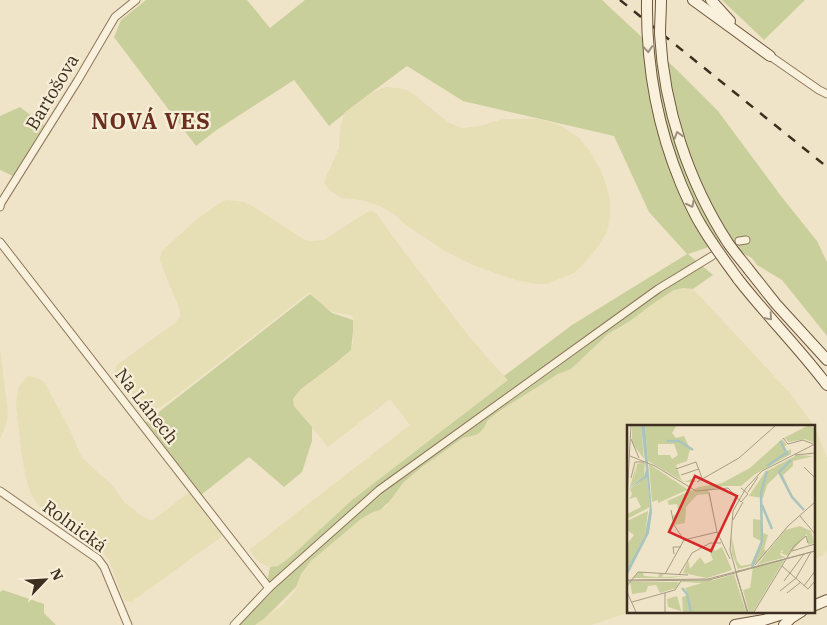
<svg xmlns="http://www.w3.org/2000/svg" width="827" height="625" font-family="'IBM Plex Serif',serif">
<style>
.farmland{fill:#e6deb5}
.green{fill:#c9cf9b}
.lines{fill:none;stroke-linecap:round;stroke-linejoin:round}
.minor-casing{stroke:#8d765c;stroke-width:9}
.secondary-casing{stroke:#6f573f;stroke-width:12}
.minor{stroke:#faf1dc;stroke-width:7}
.secondary{stroke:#faf1dc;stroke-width:10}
.rail{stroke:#3d2e20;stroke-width:2.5;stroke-dasharray:9 9;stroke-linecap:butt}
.secondary-bridge-casing{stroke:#6f573f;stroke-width:12;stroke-linecap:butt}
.secondary-bridge{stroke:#faf1dc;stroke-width:10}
.oneway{stroke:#9c907e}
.labels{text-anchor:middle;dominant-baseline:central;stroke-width:4.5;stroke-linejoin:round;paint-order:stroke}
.street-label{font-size:18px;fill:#3d2e20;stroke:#f7eed8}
.district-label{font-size:22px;font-weight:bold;letter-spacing:1px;fill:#6b2e1e;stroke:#f7eed8}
.inset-river{fill:none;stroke:#a9c4bc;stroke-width:2.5}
.inset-road{fill:none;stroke:#a89b85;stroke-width:1}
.view{fill:#d62828;fill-opacity:0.15;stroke:#d62828;stroke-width:2.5}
.inset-edge{fill:none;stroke:#3d2e20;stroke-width:2.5}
</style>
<rect width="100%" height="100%" fill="#f0e4c8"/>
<g class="farmland">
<path d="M386,87L398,88L410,91L439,115L450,123L462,128L480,126L503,119H538L557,124L568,130L579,138L590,151L600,169L606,184L610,200V218L607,232L596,249L583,265L574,273L547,284H536L516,280L475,266L445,251L406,225L394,214L380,206L361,200L342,198L330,191L325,184L326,177L339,148L340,131L344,113L373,92Z"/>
<path d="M228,200L244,202L252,206L305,240L312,241L324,240L366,213L371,211L376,213L405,253L468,335L486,356L508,380L352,500L288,559L278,566L273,568L270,567L260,563L249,550L410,425L390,399L328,447L294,406L293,399L297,393L345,356L351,350L353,343V318L351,315L332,312L318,302L310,292L167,403L160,407L155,409L145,407L117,375L115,370L117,365L176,322L181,315L179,308L160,261V257L162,251L196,220L223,201Z"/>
<path d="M684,288H691L696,292L789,392L815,427L827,458V551L825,554L813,560V426H628V611H633L591,625H255L282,606L295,591L301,574L311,561L361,519L373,512L386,507L391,499L403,483L422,467L463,438L476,435L484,428L488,420L501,410L558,374L571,369L608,334L630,321L651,305L674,290Z"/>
<path d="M0,348L8,414L5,428L0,439Z"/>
<path d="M28,376L38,378L44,382L69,428L82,458L111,484L125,503L142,516L152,521L187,494H190L220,532L221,537L138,597L131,602L125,601L120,590L109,560L103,553L47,515L42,510L31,494L26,478L22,457L16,405L18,388L22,382Z"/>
</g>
<g class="green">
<path d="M146,0H247L270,28L305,0H602L676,69L718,111L781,196L817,241L827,262V336L782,280L757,265L752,258L721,243L688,254L713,275L693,289L684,288L674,290L651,305L630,321L608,334L571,369L558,374L501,410L488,420L484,428L479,433L476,435L463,438L422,467L403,483L389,502L380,510L373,512L361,519L311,561L301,574L296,587L265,618L255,625H234L265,592L270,567L278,566L288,559L352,500L508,380L504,376L572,325L687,254L649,212L614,136L463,101L407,66L344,113V114L329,126L294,80L215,131L196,146L114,37L121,20Z"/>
<path d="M722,0H805L764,40Z"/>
<path d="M20,107L44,125L13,176L0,170V116Z"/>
<path d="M310,294L332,313L353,320V332L351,350L337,362L300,390L293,399L294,406L312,427V441L302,472L284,487L249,457L201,495L146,422Z"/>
<path d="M3,590L44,604V613L56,625H0V592Z"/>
</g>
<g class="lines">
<g class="minor-casing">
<g id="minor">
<path d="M770,56L819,90L827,94"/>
<path d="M0,207L1,203L78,80L115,17L136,0"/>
<path d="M739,241L746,240"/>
<path d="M0,242L269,588"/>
<path d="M0,491L98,559L104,567L128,625"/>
<path d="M234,625L269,588L379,490L658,289L712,256"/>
</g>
</g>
<g class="secondary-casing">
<g id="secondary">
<path d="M693,0L770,56"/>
<path d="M711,0L730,21"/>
<path d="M749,270L776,304L827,360"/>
<path d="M738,279C766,315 799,348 827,385"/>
<path d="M813,606L827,600"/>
<path d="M735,625L764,620L792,611"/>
<path d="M784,625L791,618L802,611"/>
</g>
</g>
<use href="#minor" class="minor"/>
<use href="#secondary" class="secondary"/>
<path class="rail" d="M620,0L827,167"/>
<g class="secondary-bridge-casing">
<g id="secondary-bridge">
<path d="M647,0C646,65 656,124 681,184C687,198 693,212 701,225C712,244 725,261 738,279"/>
<path d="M661,0C661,11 660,23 660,34C664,108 688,181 728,243C735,253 742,261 749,270"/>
</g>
</g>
<use href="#secondary-bridge" class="secondary-bridge"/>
</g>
<defs><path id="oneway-chevron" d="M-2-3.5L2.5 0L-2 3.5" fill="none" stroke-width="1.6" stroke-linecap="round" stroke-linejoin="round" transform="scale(1.25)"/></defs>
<g class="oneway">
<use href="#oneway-chevron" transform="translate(648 49) rotate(86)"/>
<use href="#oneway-chevron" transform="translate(678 135) rotate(-107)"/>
<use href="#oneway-chevron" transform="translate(691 204) rotate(63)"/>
<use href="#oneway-chevron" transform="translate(769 317) rotate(49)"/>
</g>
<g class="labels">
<g class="street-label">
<text transform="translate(52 92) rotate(-59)">Bartošova</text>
<text transform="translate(147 406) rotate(52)">Na Lánech</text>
<text transform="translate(75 526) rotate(36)">Rolnická</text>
</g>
<g class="district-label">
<text x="151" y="120">NOVÁ VES</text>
</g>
</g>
<g transform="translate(627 425)">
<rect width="188" height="188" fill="#f0e4c8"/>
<path d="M5,0H14L17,34L5,18ZM18,0H50L45,8L49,13L57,11L63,24L60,36L49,40L54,54L57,57L67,53L69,57H57L21,36ZM31,19H47L51,30L45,34L43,30H31ZM182,0L187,3V18L178,14L162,17L157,13ZM155,14L160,20L156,22L159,27L164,24V29L127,50L114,61H96L81,66L89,105L81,69L70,70L59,82L58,98L48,100L45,91L52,89L50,79L42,80L40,76L72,62L95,58L123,43ZM170,30L187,31L166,36V41L156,50L166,73L152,48L140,60L136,73L122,71L138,47ZM18,37L17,51L3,62L9,40L7,56L10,39ZM22,39L60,64H62L31,78V75L25,77ZM20,51L23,82L0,94V89L14,82L9,72L2,74L5,69L3,64ZM21,86L18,110L0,144V119L7,110L0,105V96ZM126,94L135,95L136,108L141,110L137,124L140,127L127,140L111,144L105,129L104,109L110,136L114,141L124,139L134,116L126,112ZM173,101L184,106L187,118L181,120L180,109L161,131L154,128L157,125L154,126L153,130L159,132L130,140L158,105ZM86,122L88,126L95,122L105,145L80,153L56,148L61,135L63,144L73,132L78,139L86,135L82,125ZM158,134L126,187H122L116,165L123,163L126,142ZM12,147H16L17,151L31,152L32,149H37L35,152L60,151L43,153H5ZM107,149L119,187H56L55,172L61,170L58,163L75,158L55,157L52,162L55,156L87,155ZM3,157H52L49,163L33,168L29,160L21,161L19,167L5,169ZM50,171L54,185V186L41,182L40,174Z" fill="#c9cf9b" fill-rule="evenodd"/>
<path d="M14,0H18L25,87L22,108L0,151V144L18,110L23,82L20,52L0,65L17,51L19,45Z" fill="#a9c4bc"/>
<path class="inset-river" d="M40,16H52L66,25M153,16L161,30M164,35L152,47L165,72L177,85M140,41L159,28M135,80L145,104M125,142L135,116L134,68L140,46M55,163L60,169L64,187"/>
<path class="inset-road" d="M156,13L161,19L176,15L186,19M4,14L12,33M168,30L188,28M3,31L28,41L69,66L101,63L114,77L121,69L114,63M177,42L188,53M49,44L69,37L75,53M54,50L72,44M4,53L8,37H17M70,57L112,33L148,1M82,67L90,107L103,134M121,67L131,52M0,75L4,0M173,91L188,109M106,95L116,77M57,115L90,107M165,126L188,119M47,129L46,122H54M128,140L161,101L188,77M155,141L181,164L188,156M112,145L109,149L121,187M38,149L57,115L47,100L44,85M52,150L65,128L83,118H94M0,155L81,154L188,126M0,156L82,155L188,126M157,156L177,129M0,161L11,147L61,150M177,161L188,146M153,166L169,153L184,127M0,167L9,187M38,168V187M160,168L174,157M5,177L48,165L54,156M120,187L103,125L106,86L119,63L135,46L188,19M127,187L167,121L179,111L181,118"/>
<path class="view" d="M68,51L110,71L84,126L42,107Z"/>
<rect width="188" height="188" class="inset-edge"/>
</g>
<g transform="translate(45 580) rotate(65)" stroke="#f7eed8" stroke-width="4" paint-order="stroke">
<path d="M0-4L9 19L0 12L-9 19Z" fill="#3d2e20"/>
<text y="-8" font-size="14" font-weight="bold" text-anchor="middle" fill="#3d2e20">N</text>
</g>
</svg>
